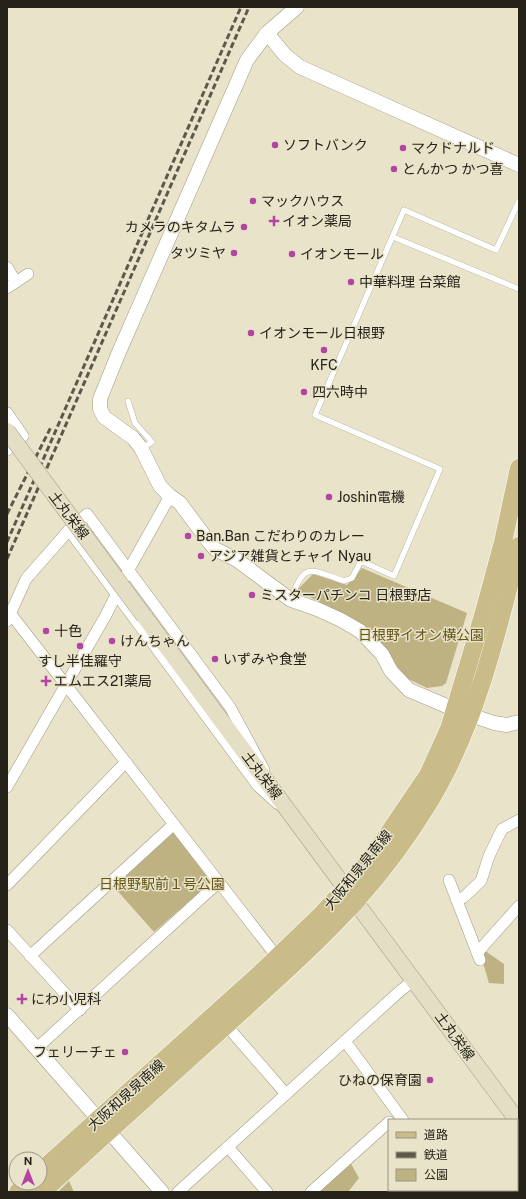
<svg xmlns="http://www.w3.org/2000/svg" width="526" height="1199" font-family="'Public Sans','Noto Sans JP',sans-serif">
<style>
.green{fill:#beb283}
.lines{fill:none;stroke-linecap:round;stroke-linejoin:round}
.service-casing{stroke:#a09a83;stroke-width:6}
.minor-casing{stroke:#a09a83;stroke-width:12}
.tertiary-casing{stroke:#a09a83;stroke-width:15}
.secondary-casing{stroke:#a09a83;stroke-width:17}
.primary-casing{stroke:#fff;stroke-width:19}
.service{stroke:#fff;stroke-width:5.5}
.minor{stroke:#fff;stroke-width:11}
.tertiary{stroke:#fff;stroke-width:14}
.secondary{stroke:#e4dec4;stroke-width:16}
.primary{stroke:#c9bc89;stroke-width:18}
.rail{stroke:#5c594b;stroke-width:3;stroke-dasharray:6 3;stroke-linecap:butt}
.secondary-bridge-casing{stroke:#a09a83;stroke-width:17;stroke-linecap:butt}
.secondary-bridge{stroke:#e4dec4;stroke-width:16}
.poi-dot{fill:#b344a2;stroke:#e9e3ca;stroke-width:1.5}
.labels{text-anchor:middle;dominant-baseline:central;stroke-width:3;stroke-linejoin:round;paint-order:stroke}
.poi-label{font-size:14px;fill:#252319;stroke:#e9e3ca;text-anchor:start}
.street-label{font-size:14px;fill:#252319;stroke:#e9e3ca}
.park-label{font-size:14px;fill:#645617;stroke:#e9e3ca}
</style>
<rect width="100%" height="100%" fill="#e9e3ca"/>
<g class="green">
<path d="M362,568L467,613L446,683L442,686L427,688L398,674L360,624L297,590L313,574L347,585Z"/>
<path d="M174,832L211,882L154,932L114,887Z"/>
<path d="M484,950L504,964V984L489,983L480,953Z"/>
<path d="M350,1162L359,1178L348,1192H317Z"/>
<path d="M69,1181L74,1192H58Z"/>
</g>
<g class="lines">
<g class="service-casing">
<g id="service">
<path d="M393,237L519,289"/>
<path d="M128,401L135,423L152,442L142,448"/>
<path d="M291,599C305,559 312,571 344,581L352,578L361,561L394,576L440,469L315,415L404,210L496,250L519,201"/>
</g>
</g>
<g class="minor-casing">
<g id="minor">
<path d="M7,267L16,282"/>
<path d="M7,288L28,274"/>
<path d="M7,413L23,436L7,450"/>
<path d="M69,530L258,786L278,804"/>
<path d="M10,613L277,957"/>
<path d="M7,621L26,579L69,530L87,514L230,707L264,770"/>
<path d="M7,787L106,615L128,571L170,496"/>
<path d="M449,880L480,960"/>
<path d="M7,885L126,762"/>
<path d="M457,901L464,897L481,881L489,856L502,829L519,820"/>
<path d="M7,930L80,1010"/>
<path d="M477,953L519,906"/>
<path d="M30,956L174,824"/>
<path d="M226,1025L286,1094"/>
<path d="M345,1041L403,1120"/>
<path d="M37,1048L219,882"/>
<path d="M228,1147L267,1192"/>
<path d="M455,1190L456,1192"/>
<path d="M178,1192L400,991L414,980"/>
<path d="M311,1192L389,1122"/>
<path d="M442,1192L445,1190"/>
</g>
</g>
<g class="tertiary-casing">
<g id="tertiary">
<path d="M297,7L267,33L247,60L119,352L100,399V409L104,417L133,438L141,448L160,486L170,496L180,503L209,542L215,549L237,560L291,600L317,609L341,620L360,631L382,654L391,671L409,690L456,710L494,723L507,725L519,722"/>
<path d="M267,33L285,55L300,67L519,165"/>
<path d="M7,1015L162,1192"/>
</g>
</g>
<g class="secondary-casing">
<path id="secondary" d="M144,616L517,1120"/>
</g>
<g class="primary-casing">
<g id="primary">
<path d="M40,1172L266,968L320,916L361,871L382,843L428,775L449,729L484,612L503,542L519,468"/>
<path d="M18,1192L28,1183"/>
<path d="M42,1192C102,1137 163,1082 223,1028C268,987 314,947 355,902C382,872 410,834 431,799C476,724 498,630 519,546"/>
</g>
</g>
<use href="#service" class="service"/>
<use href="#minor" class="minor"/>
<use href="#tertiary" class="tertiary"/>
<use href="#secondary" class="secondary"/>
<use href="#primary" class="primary"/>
<g class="rail">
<path d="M7,514L51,427"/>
<path d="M7,542L241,7"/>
<path d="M7,559L249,7"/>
</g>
<g class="secondary-bridge-casing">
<path id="secondary-bridge" d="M7,431L144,616"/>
</g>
<use href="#secondary-bridge" class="secondary-bridge"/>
</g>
<g class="poi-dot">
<circle cx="275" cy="145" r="4"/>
<circle cx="403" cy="148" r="4"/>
<circle cx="394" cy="169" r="4"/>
<circle cx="253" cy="201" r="4"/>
<path d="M272 215h4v4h4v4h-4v4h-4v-4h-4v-4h4z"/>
<circle cx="244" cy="227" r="4"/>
<circle cx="234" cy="253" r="4"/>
<circle cx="292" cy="254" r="4"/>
<circle cx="351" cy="282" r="4"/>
<circle cx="251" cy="333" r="4"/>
<circle cx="324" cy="350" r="4"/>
<circle cx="304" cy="392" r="4"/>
<circle cx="329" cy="497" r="4"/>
<circle cx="188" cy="536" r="4"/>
<circle cx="201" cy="556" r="4"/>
<circle cx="252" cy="595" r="4"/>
<circle cx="46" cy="631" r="4"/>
<circle cx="112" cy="641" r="4"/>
<circle cx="80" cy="646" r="4"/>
<circle cx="215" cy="659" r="4"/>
<path d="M44 675h4v4h4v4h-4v4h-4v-4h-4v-4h4z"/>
<path d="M20 993h4v4h4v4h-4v4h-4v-4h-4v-4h4z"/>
<circle cx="125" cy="1052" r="4"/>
<circle cx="430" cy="1080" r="4"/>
</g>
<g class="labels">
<g class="poi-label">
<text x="283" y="145">ソフトバンク</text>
<text x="411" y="148">マクドナルド</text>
<text x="402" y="169">とんかつ かつ喜</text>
<text x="261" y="201">マックハウス</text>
<text x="282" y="221">イオン薬局</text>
<text x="236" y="227" text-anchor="end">カメラのキタムラ</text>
<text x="226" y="253" text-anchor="end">タツミヤ</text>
<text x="300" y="254">イオンモール</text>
<text x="359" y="282">中華料理 台菜館</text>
<text x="259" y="333">イオンモール日根野</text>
<text x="324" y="365" text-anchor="middle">KFC</text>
<text x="312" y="392">四六時中</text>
<text x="337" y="497">Joshin電機</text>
<text x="196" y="536">Ban.Ban こだわりのカレー</text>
<text x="209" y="556">アジア雑貨とチャイ Nyau</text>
<text x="260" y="595">ミスターパチンコ 日根野店</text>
<text x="54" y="631">十色</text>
<text x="120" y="641">けんちゃん</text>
<text x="223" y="659">いずみや食堂</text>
<text x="80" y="661" text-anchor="middle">すし半佳羅守</text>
<text x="54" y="681">エムエス21薬局</text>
<text x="31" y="999">にわ小児科</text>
<text x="117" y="1052" text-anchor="end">フェリーチェ</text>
<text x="422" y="1080" text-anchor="end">ひねの保育園</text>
</g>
<g class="street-label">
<text transform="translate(69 515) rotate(53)">土丸栄線</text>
<text transform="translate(262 775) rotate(53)">土丸栄線</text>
<text transform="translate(358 870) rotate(-51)">大阪和泉泉南線</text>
<text transform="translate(455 1036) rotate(54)">土丸栄線</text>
<text transform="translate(126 1095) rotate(-42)">大阪和泉泉南線</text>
</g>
<g class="park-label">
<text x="421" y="635">日根野イオン横公園</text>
<text x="162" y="884">日根野駅前１号公園</text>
</g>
</g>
<rect width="526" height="1199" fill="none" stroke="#252319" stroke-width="16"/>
<rect x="388" y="1119" width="130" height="72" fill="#e9e3ca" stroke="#9b9683"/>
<rect x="396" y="1132" width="20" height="6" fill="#c9bc89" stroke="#9b9683"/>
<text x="424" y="1139" font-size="12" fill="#252319">道路</text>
<rect x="396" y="1152" width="20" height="6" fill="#5c594b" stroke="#9b9683"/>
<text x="424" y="1159" font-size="12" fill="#252319">鉄道</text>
<rect x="396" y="1169" width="20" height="12" fill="#beb283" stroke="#9b9683"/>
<text x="424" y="1179" font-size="12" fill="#252319">公園</text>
<g transform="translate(28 1171)"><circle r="19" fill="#e9e3ca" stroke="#9b9683"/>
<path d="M0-3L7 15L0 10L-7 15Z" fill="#b344a2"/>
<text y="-6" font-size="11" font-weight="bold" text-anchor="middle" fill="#252319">N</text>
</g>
</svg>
